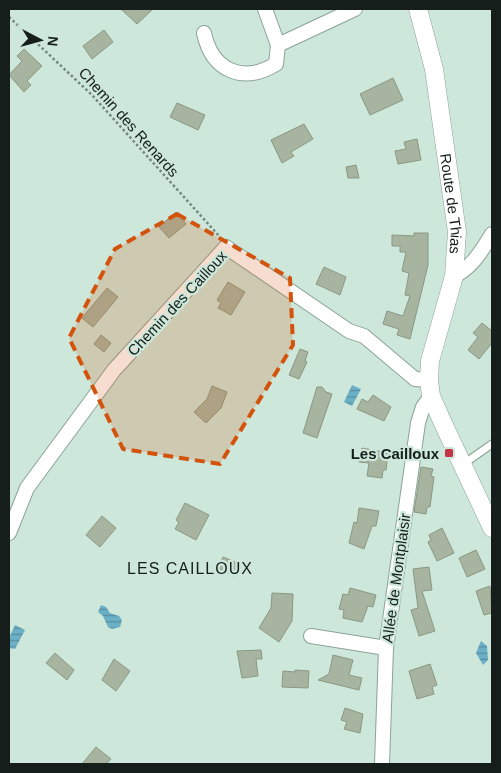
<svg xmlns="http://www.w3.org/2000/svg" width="501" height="773" font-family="Arial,sans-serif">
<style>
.water{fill:url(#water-rules)}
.building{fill:#a7b5a0;stroke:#8a9783}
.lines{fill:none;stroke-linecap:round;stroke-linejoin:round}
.service-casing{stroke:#8ba397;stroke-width:9}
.minor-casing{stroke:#8ba397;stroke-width:16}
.tertiary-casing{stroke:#8ba397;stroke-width:19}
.path{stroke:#73857d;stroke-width:2.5;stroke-dasharray:2.5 2.5;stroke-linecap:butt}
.service{stroke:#fff;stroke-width:7}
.minor{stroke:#fff;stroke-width:14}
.tertiary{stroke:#fff;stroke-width:18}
.marked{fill:#d3530d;fill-opacity:0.2;stroke:#d3530d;stroke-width:4;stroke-dasharray:10 6;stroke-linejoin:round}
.poi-dot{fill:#c43448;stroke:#cde7da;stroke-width:2}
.labels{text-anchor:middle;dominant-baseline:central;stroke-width:4.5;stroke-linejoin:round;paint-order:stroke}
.street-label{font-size:15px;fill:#151e1a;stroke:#cde7da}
.poi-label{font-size:15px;font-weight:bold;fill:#151e1a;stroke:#cde7da;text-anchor:end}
.neighbourhood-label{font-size:16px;letter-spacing:1px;fill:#151e1a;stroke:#cde7da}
</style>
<defs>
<pattern id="water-rules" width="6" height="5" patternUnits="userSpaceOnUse" patternTransform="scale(1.25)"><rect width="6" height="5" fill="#6bb0c7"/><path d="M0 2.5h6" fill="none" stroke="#578fa1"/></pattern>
</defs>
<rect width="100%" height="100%" fill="#cde7da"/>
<g class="water">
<path d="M352,385L361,389L352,406L344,402Z"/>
<path d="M101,605L106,607L110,613L119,616L122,620L120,627L112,629L108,627L103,616L98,612Z"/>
<path d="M15,625L25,630L15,649L9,648V638Z"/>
<path d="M481,641L487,646L488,660L483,665L476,653Z"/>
</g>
<g class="building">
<path d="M121,9H153L137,24Z"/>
<path d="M104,30L113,42L92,59L83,46Z"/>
<path d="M24,49L42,66L27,81L31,85L24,92L9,75L22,61L17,56Z"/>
<path d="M393,78L403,100L370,115L360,94Z"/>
<path d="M177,103L205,115L198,130L170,117Z"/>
<path d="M304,124L313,139L291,152L294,156L282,163L271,140Z"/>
<path d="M417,139L421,160L398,164L395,151L406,149L404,142Z"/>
<path d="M356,165L359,178H348L346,167Z"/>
<path d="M176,212L186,224L169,238L159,227Z"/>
<path d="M414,233H428V265L410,339L397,335L399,329L383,324L387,311L403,316L410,296L405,295L409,273L402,271L406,252H400V246H392V235L414,236Z"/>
<path d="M324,267L346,277L340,295L316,284Z"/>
<path d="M228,282L245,292L231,315L218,308L221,303L217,300Z"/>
<path d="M107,288L118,297L93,327L82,318Z"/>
<path d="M482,323L492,331V343L479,359L468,350L478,337L473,333Z"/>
<path d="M101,335L111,343L104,352L94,344Z"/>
<path d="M300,349L308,352L305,361L307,362L299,379L289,375Z"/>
<path d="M212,386L227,392L221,408L206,423L194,412L207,399Z"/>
<path d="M317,387H322L326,392L332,394L317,438L303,433Z"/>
<path d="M373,395L391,407L384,421L357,409L362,399L368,402Z"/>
<path d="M362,448L388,453L386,470H383L382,478L367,476L369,463L359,462Z"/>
<path d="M421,467L433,469L431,476L434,477L430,507H427L426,514L414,512Z"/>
<path d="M185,503L209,515L196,540L175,529L179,522L176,520Z"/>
<path d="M359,508L379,511L376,526H372L364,549L349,543L354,522L357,523Z"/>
<path d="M102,516L116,528L100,547L86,535Z"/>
<path d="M442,528L454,553L437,561L428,542L431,540L429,535Z"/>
<path d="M476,550L485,569L467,577L459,558Z"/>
<path d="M223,557L240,564L235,576L218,568Z"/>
<path d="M429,567L432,590L422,591L435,631L419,636L411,610L418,608L413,569Z"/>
<path d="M490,586L492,613L484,615L476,591Z"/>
<path d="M350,588L376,595L373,607L368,606L362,622L343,618L344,610L339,609L343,594L348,595Z"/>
<path d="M272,593L293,594L292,621L279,642L259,628L271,608Z"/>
<path d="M261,650L262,659H256L258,676L242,678L237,651Z"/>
<path d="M55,653L74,670L67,680L46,663Z"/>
<path d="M333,655L353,660L349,675L362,678L359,690L318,680L329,674Z"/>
<path d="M114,659L130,671L116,691L102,680Z"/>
<path d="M430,664L437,685L432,687L434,694L417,699L409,671Z"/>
<path d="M295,670L309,671L308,688L282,687L283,671L295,672Z"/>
<path d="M345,708L363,714L360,733L344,729L347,722L341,720Z"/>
<path d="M96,747L111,759L106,764H82Z"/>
</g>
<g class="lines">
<g class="service-casing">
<path id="service" d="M462,465L492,444"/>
</g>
<g class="minor-casing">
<g id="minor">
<path d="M265,9L278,45"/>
<path d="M204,33C212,71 243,84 276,64L278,45L355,9"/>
<path d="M454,276C472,268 482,250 492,234"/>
<path d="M9,533L27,488L114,370L226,247L349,331L364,336L415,379L429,380"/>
<path d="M311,636L386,648"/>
<path d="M382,764L386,648L418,423L423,407L431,396"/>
</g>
</g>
<g class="tertiary-casing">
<g id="tertiary">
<path id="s1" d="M418,9L434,69L457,232L454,276L430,361L429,380L431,396L442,421L492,528"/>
</g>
</g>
<path class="path" d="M9,17L92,95L220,237"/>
<use href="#service" class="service"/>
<use href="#minor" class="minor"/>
<use href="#tertiary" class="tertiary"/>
</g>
<path class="marked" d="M177,214L290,278L293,345L220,464L123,449L69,338L115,249Z"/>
<rect class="poi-dot" x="444" y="448" width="10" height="10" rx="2.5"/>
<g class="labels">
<g class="street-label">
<text transform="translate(129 122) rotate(48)">Chemin des Renards</text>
<text stroke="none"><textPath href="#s1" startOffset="198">Route de Thias</textPath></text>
<text transform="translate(177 303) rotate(-47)">Chemin des Cailloux</text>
<text transform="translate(396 578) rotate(-82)">Allée de Montplaisir</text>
</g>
<g class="poi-label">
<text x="439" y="453">Les Cailloux</text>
</g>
<g class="neighbourhood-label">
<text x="190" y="568">LES CAILLOUX</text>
</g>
</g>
<rect width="501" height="773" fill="none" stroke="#151e1a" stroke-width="20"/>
<g transform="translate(40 40) rotate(96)" stroke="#cde7da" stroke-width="4" paint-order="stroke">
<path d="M0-4L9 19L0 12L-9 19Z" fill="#151e1a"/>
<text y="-8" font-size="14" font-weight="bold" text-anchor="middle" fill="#151e1a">N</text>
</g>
</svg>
